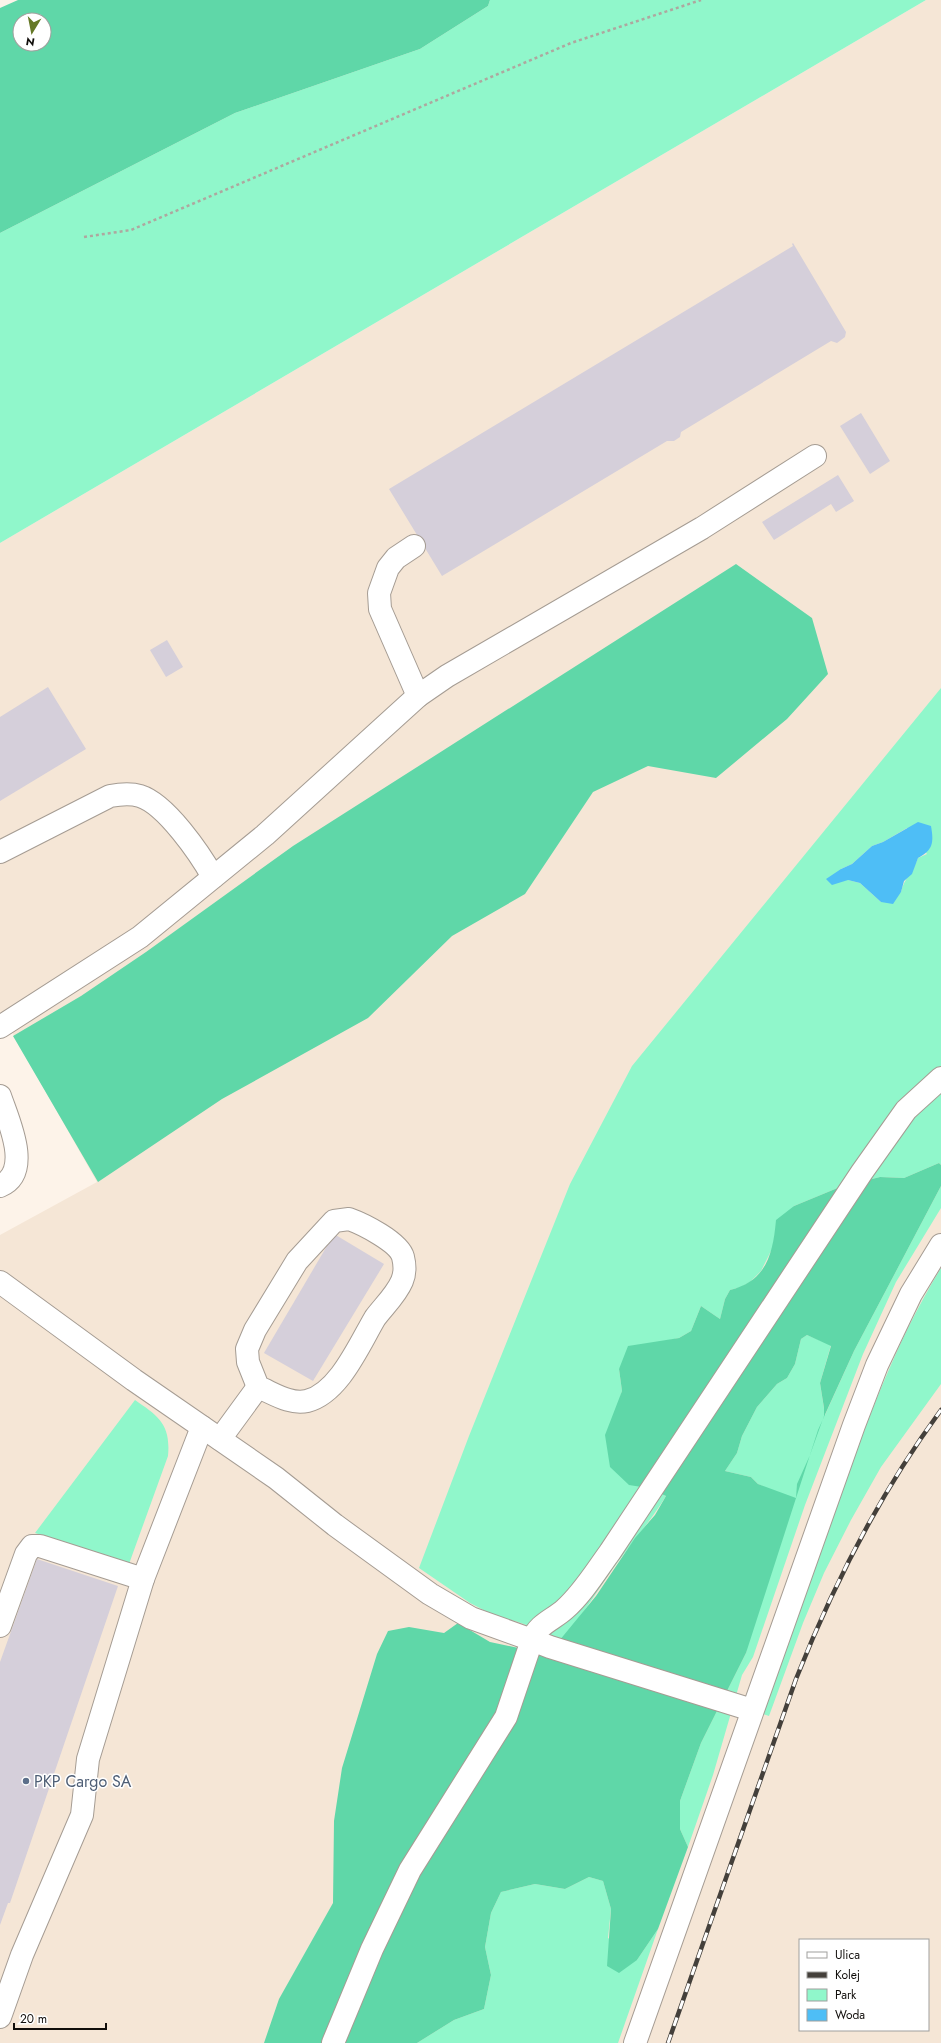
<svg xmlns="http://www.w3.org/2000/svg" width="941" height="2043" font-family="Jost,sans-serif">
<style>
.built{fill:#f5e6d6;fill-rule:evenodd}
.green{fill:#90f7cb;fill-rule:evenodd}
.forest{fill:#5fd7a8;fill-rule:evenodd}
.water{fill:#4ebef6}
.building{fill:#d5cfda}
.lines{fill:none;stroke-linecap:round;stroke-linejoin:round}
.minor-casing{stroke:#a59c93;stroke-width:24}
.path{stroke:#aea79f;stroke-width:2.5;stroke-dasharray:3 3;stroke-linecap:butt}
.minor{stroke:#fff;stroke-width:22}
.rail-casing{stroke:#44403b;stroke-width:4.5}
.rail{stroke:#fff;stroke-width:3;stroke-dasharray:9;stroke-linecap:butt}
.service-dot{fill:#5c6f8a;stroke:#fff;stroke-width:1.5}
.labels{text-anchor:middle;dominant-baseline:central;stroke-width:3;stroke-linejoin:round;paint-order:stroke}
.service-label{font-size:16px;fill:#4e5e75;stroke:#fff;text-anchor:start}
</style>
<rect width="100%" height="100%" fill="#fdf3e9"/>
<path class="built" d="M926,0H941V2043H0V1235L97,1182L0,1011V543ZM800,1940H928V2030H800Z"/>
<g class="green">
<path d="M490,0H926L0,543V233L235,113L420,49L488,6Z"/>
<path d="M941,688V1165L939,1163L904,1178L880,1177L840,1187L794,1206L775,1234L773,1247L761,1271L750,1282L741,1287L730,1290L725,1299L720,1319L701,1306L691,1331L679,1338L656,1343L619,1369L622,1391L618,1405L648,1488L666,1496C650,1522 630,1545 612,1570C595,1594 580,1620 559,1641L535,1628L515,1621L501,1619L470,1603L419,1568L469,1436L570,1184L632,1066ZM907,828L927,854L918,858C913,871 904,879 901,892L881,902L860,883L848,880L841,869L852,864L872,846L883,842Z"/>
<path d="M941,1186V1208L896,1282L863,1354L805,1505L753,1657L742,1675L713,1775L688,1847L680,1829V1801L701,1743L746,1653L775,1492L758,1484L751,1477L725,1471L737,1453L742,1436L757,1407L777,1384L787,1378L795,1364L801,1339L807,1335L831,1345L820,1383L825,1415L854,1351Z"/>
<path d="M941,1268V1384L881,1467L851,1520L824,1573L803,1623L769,1716L763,1714C788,1644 812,1575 837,1506C866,1424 895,1343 941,1268Z"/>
<path d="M135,1400C158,1416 171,1424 168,1456L129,1564L35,1533Z"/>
<path d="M589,1877L603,1881L611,1909L608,1938L637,1960L658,1929L618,2043H417L454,2020L484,2009L491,1975L485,1947L491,1913L501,1892L535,1884L565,1889Z"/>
</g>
<g class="forest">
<path d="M18,0H490L488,6L420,49L235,113L0,233V8ZM20,20H44V44H20Z"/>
<path d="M736,564L812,618L828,674L787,719L716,778L648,766L593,792L525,894L452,936L368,1018L222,1099L98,1182L13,1036L81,996L146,952L293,846Z"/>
<path d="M939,1163L941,1165V1186L854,1351L818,1430L746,1653L701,1743L680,1801V1829L688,1847L658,1929L637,1960L619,1973L607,1966L611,1909L603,1881L589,1877L565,1889L535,1884L501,1892L491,1913L485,1947L491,1975L484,2009L454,2020L417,2043H264L279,1999L333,1903L334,1821L342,1768L377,1654L388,1631L409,1627L444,1633L458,1623L490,1642L551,1655L559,1641L596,1596L635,1538L655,1515L666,1496L648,1488L629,1485L610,1467L605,1435L622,1391L619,1369L628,1346L679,1338L691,1331L701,1306L720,1319L725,1299L730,1290C767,1281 773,1253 776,1220L794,1206L840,1187L880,1177L904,1178ZM807,1335L831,1346L820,1383L824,1408V1416L810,1455L797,1484L796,1498L758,1484L751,1477L725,1471L737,1453L742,1436L757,1407L777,1384L787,1378L795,1364L801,1339Z"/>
</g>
<path class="water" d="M918,822L931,826C934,843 933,850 918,858L912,874L904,881L901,892L893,904L881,902L860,883L848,880L832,885L826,879L841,869L852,864L872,846L883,842Z"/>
<g class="building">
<path d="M793,243L846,332L845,337L837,343L831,341L681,432L680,437L674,441H667L442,576L389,489L793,246L792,244Z"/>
<path d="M861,413L890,461L870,474L840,426Z"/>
<path d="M838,475L854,501L836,512L831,504L774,540L762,522Z"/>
<path d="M167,640L183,667L166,677L150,650Z"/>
<path d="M48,687L86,749L0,801V717Z"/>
<path d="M334,1234L384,1264L313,1381L264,1353Z"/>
<path d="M37,1559L118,1586L10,1903H8L0,1925V1662Z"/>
</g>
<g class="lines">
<g class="minor-casing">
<g id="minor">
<path d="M414,546L396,558L388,568L379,593L380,609L418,696"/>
<path d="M0,852L110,796C121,794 130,793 140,796C166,804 200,854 213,877"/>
<path d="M0,1027L140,937L265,835L418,696L447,676L702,528L815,456"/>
<path d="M0,1096C8,1120 33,1172 0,1186"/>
<path d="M349,1219C363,1224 399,1242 403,1257C405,1265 405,1274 402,1281C396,1295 384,1306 375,1318C359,1345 339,1393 307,1401C290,1405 273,1393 258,1387L248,1362L247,1349L255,1330L297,1261L334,1221Z"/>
<path d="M0,1282L134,1380L276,1478L335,1525L430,1594L471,1618L532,1640C539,1623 553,1620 565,1609C583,1593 596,1571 610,1552L862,1172L906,1110L941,1078"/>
<path d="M220,1439L258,1387"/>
<path d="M0,1626L26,1554L32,1546H40L143,1579"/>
<path d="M0,2017L22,1955L82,1815L88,1759L143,1579L202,1427"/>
<path d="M333,2043L372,1949L410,1870L506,1717L532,1640L550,1647L752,1710"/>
<path d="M635,2043L854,1425L877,1365L911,1294L941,1245"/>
</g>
</g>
<path class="path" d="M84,237L131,230L571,43L701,0"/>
<use href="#minor" class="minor"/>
<g class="rail-casing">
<path id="rail" d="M668,2043L796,1679C834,1583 880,1493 941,1410"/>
</g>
<use href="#rail" class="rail"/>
</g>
<circle class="service-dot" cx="26" cy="1781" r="4"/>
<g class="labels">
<g class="service-label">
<text x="34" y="1781">PKP Cargo SA</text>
</g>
</g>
<rect x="799" y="1939" width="130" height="92" fill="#ffffff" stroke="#a09f9d"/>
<rect x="807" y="1952" width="20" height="6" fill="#ffffff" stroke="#a09f9d"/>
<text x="835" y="1959" font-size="12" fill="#110e0b">Ulica</text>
<rect x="807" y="1972" width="20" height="6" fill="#44403b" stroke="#a09f9d"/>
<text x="835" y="1979" font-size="12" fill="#110e0b">Kolej</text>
<rect x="807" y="1989" width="20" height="12" fill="#90f7cb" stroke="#a09f9d"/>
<text x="835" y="1999" font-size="12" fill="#110e0b">Park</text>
<rect x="807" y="2009" width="20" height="12" fill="#4ebef6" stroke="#a09f9d"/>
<text x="835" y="2019" font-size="12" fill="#110e0b">Woda</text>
<g transform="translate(32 32) rotate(190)"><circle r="19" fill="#ffffff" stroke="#a09f9d"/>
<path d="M0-3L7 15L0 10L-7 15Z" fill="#657827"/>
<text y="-6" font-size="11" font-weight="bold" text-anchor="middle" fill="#110e0b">N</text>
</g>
<path d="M14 2023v6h92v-6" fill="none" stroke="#110e0b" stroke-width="2"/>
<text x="20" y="2023" font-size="12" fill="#110e0b" stroke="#ffffff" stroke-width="3" paint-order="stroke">20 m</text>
</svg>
